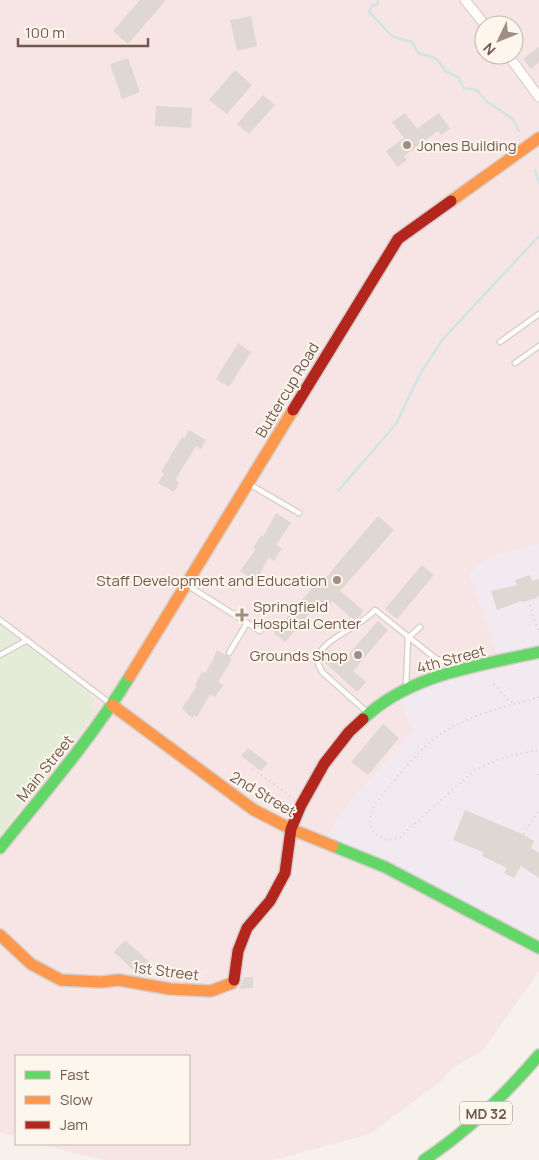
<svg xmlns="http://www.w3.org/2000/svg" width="539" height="1160" font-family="Manrope,sans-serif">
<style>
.education{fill:#f2eaf1}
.medical{fill:#f7e5e5;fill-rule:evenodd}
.green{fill:#e4ebd7}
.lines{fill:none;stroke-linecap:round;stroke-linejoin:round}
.stream{stroke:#cfe4e5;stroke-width:2.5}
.building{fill:#dfd7d1}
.lane-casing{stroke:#d3cdc7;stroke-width:7}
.street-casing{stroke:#d3cdc7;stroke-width:11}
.fast-casing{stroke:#d5cec8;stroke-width:14}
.slow-casing{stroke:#d5cec8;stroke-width:14}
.jam-casing{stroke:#d5cec8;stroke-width:14}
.path{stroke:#d7d0cb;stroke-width:2;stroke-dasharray:1 4;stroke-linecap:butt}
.lane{stroke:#fefdfc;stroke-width:4.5}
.street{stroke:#fefdfc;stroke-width:9}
.fast{stroke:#63d668;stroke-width:11}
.slow{stroke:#ff974d;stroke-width:11}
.jam{stroke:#b3261e;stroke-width:11}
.poi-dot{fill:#a08e85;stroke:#fdf6ed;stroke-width:2}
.labels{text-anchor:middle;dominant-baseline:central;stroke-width:4;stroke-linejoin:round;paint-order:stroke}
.shield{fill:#fdf6ed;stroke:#9b887e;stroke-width:1}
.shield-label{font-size:14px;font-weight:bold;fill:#71594e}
.poi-label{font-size:15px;fill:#71594e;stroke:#fdf6ed;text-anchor:start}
.street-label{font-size:15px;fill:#71594e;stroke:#fdf6ed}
</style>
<rect width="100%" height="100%" fill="#f6f1eb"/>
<path class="education" d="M539,544V943L325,838L346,806L398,701L418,691L450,679L502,667L469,573L495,555Z"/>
<path class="medical" d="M0,0H539V544L495,555L469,573L502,667L450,679L418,691L399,701L413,731L346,806L325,838L539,943V971L483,1050L453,1068L441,1081L370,1134L274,1160H104L38,1144H189V1056H16V1137L0,1132ZM484,25H514V55H484Z"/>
<path class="green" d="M0,625L83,688L95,699L91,705L95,709L92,713L94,715L0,835Z"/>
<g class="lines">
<g class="stream">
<path d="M378,0V4L372,6L369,12L393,37L412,42L419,54C434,56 438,58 445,71L458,77L464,88L477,90L486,101L513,119L519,131"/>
<path d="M535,170L539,183"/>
<path d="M338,491L396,424L420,374L443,339L539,236"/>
</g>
</g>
<g class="building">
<path d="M140,0H166L128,44L113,31Z"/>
<path d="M251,16L257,46L237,51L230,20Z"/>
<path d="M539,47V62L531,69L523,59Z"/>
<path d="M128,58L140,92L122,99L110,64Z"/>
<path d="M235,70L252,85L227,114L209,100Z"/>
<path d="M263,95L275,105L249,134L237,124Z"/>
<path d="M156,106L192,108L191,128L155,126Z"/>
<path d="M405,113L417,129L439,113L450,129L441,135L438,131L404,156L407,160L397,167L386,151L404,138L392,122Z"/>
<path d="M238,343L251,352L229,387L216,379Z"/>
<path d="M189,430L206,440L201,449L196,446L175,480L179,483L174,492L158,483L164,474L161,472L182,437L184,439Z"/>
<path d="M276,513L291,523L276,545L282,548L274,561L269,557L256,581L240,571L256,549L253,548L261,535L263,537Z"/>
<path d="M378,516L394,530L340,591L364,611L355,621L332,601L330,604L328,603L321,610L316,606L285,642L274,633L320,579L323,581Z"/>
<path d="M422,565L434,575L397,619L385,609Z"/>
<path d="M530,575L532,581L539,579V595L537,598L522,602L521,601L497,610L491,591L517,585L515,580Z"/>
<path d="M378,621L388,630L353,671L366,682L357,692L321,659L328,650L342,662Z"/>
<path d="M217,650L232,659L218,682L223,685L215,697L210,694L197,717L194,715L192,718L182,708L197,686L195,685L202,672L205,673L213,660Z"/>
<path d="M383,724L399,738L368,775L351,762Z"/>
<path d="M248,748L268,763L261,771L241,756Z"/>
<path d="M465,810L522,834L534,841L531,848L539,853V878L521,866L514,878L504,873L507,868L482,856L483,852L453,840Z"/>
<path d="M125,940L154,966L145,976H140L114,952Z"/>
<path d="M244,977H253V988L239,989Z"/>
</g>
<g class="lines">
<g class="lane-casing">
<g id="lane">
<path d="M500,342L539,314"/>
<path d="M515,363L539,346"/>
<path d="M249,484L299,513"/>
<path d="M187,585L260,631"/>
<path d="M0,620L111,704"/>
<path d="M229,653L247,623"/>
<path d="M0,655L27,640"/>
<path d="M406,686L408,638L420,627"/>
<path d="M368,713L322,672L316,659C326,636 358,629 375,610L435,658L457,667"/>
</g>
</g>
<g class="street-casing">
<g id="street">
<path d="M465,0L485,25"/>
<path d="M508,55L539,97"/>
</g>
</g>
<g class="fast-casing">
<g id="fast">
<path d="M363,719C410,674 478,666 539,652"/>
<path d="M333,846L385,867L539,948"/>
<path d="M0,848C45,792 92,738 130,676"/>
<path d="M424,1160C468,1131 505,1095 539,1055"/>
</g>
</g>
<g class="slow-casing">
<g id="slow">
<path d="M451,201L539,138"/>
<path d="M130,676L293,410"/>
<path d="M112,705L254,810L291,829L333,846"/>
<path d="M0,935L31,964L61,980L101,982L119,980L170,989L211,991L232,983L234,980"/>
</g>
</g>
<g class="jam-casing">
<g id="jam">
<path d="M293,410L398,239L451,201"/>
<path d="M234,980L238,951L247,928L270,901L285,873L291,829L301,805L324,764L349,732L363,719"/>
</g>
</g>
<g class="path">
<path d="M530,605L539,633"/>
<path d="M494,684L507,699L515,704"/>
<path d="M539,697C506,707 471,714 442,733C415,752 392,783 372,809C364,829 381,846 400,837L475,770L504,757L539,750"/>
<path d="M253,769L294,799"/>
<path d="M539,774V775"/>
<path d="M524,834L539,810"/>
</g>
<use href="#lane" class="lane"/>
<use href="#street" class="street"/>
<use href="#fast" class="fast"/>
<use href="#slow" class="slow"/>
<use href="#jam" class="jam"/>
</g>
<g class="poi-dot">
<circle cx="407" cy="145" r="5"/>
<circle cx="337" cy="580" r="5"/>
<path d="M239.5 607.5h5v5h5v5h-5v5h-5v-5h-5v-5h5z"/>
<circle cx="358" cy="655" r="5"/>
</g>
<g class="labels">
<rect class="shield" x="460" y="1101.5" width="52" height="23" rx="4"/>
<g class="shield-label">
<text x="486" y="1113">MD 32</text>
</g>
<g class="poi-label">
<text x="417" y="145">Jones Building</text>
<text x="327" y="580" text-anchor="end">Staff Development and Education</text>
<text x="253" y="606">Springfield<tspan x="253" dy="17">Hospital Center</tspan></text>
<text x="348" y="655" text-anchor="end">Grounds Shop</text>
</g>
<g class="street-label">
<text transform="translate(287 390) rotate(-59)">Buttercup Road</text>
<text transform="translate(451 659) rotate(-15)">4th Street</text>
<text transform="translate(45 768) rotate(-51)">Main Street</text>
<text transform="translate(263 794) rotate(31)">2nd Street</text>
<text transform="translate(166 971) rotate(7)">1st Street</text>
</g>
</g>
<rect x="15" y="1055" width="175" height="90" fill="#fdf6ed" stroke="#c5b7ad"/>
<rect x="25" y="1071" width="25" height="8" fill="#63d668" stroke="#c5b7ad"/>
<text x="60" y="1080" font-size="15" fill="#71594e">Fast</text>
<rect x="25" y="1096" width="25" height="8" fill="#ff974d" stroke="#c5b7ad"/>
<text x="60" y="1105" font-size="15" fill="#71594e">Slow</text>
<rect x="25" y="1121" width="25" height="8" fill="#b3261e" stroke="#c5b7ad"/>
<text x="60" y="1130" font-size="15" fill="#71594e">Jam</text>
<g transform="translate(499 40) rotate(227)"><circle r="24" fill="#fdf6ed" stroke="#c5b7ad"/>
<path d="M0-4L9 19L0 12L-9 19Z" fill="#a08e85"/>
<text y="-8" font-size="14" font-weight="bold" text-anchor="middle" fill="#71594e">N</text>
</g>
<path d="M18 38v8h130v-8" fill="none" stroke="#71594e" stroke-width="2.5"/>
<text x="25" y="38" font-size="15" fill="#71594e" stroke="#fdf6ed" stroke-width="4" paint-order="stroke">100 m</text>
</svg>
